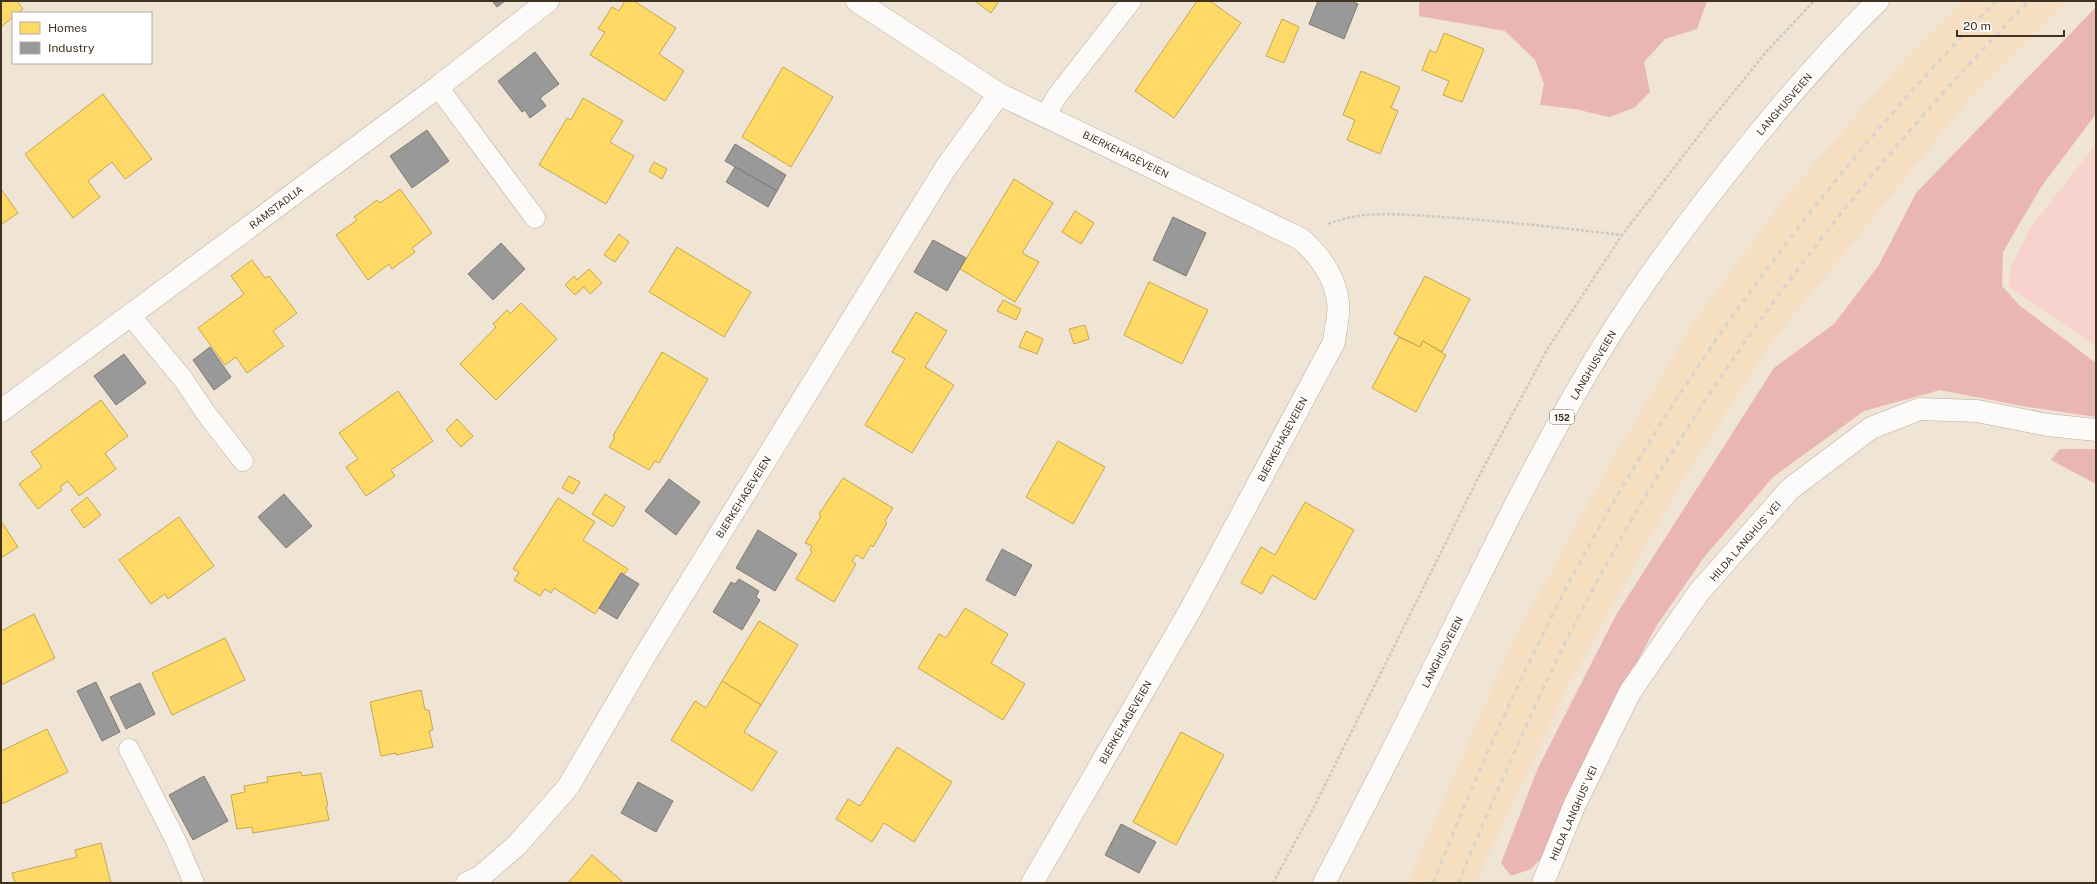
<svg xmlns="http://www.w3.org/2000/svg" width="2097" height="884" font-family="'Public Sans',sans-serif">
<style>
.built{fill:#f6dec1}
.green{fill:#f8d3ce}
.forest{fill:#e9b6b3}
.homes{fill:#ffd966;stroke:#c6a751}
.industry{fill:#999;stroke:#7e7a75}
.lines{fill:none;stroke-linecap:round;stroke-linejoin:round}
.service-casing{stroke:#b9ae9f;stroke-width:21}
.minor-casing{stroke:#b9ae9f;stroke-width:23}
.primary-casing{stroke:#b9ae9f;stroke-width:23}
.path{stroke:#cec8c2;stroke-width:2.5;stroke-dasharray:3 2;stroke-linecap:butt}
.service{stroke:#fdfbf9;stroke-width:20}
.minor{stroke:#fdfbf9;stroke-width:22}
.primary{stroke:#fdfbf9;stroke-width:22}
.rail{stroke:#d7d3ce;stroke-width:3;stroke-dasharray:5 5;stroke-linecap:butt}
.labels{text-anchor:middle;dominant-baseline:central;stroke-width:4;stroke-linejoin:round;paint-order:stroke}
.shield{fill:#fff;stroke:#797063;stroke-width:1}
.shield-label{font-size:9px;font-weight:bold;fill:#403220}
.street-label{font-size:10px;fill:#403220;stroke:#fff}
</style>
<rect width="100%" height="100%" fill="#f0e4d5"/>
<path class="built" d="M1964,1H2067L1971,97L1768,347L1676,491L1570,682L1486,860L1477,883H1408L1509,649L1612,460L1695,320L1788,194L1913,50Z"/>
<path class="green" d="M2096,144V346L2008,286L2011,266L2032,226Z"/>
<g class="forest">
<path d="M1419,1H1707L1697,29L1665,39L1644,62L1650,92L1634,108L1609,117L1575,109L1540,105L1544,84L1535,60L1505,31L1419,16Z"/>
<path d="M2096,7V114L2041,187L2003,252L2002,286L2019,305L2096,363V417L2022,406L1940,390L1864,411L1773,477L1705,556L1657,625L1590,749L1548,851L1531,869L1511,876L1501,863L1538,768L1616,615L1774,368L1834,324L1879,265L1916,193Z"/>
<path d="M2060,449H2096V484L2051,460Z"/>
</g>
<g class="homes">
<path d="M1,1H17L23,9L18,13H13V17L1,27Z"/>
<path d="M625,1H634L676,28L659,54L684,71L665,101L590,55L605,32L598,29L612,7L619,11Z"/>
<path d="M975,1H999L991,13Z"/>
<path d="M1197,1H1210L1241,23L1174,118L1135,91Z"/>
<path d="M1282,19L1299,27L1284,63L1266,56Z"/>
<path d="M1444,33L1484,49L1462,102L1443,95L1449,81L1422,70L1430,50L1436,53Z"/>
<path d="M783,67L833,97L791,167L742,137Z"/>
<path d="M1361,71L1400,87L1391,108L1398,111L1380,154L1347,140L1355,120L1343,115Z"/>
<path d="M103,94L152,159L125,179L112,162L88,181L100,197L73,218L25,154Z"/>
<path d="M583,98L623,121L610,142L634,156L606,204L539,165L567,118L571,120Z"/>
<path d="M654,162L667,169L662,179L649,171Z"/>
<path d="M1014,179L1053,203L1022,253L1039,262L1015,302L960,269Z"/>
<path d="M1,189L18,213L1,225Z"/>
<path d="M400,189L432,233L412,248L415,252L392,269L389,264L368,280L336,235L357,220L354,217L377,200L380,203Z"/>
<path d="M1075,211L1094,223L1081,244L1062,232Z"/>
<path d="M619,234L629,242L615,262L604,255Z"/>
<path d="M677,247L751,292L724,337L649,292Z"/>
<path d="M252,260L265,278L269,276L297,313L273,331L284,346L247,373L236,357L225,365L198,328L244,294L231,276Z"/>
<path d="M589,269L602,283L590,294L584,287L575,295L565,285L574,276L577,280Z"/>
<path d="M1425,276L1470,299L1442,352L1423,341L1420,347L1394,334Z"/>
<path d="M1149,282L1208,310L1182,364L1124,335Z"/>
<path d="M1003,300L1021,309L1016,320L997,311Z"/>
<path d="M521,303L557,339L496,400L460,364L496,327L493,324L507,310L510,314Z"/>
<path d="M916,312L947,331L925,367L954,385L912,453L865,425L905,359L892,352Z"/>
<path d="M1085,325L1089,339L1074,344L1069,329Z"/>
<path d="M1026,331L1043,339L1037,354L1019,347Z"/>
<path d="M1399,337L1420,347L1423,341L1446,355L1416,412L1372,388Z"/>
<path d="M662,352L708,379L659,463L655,461L649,470L609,447L615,437L613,436Z"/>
<path d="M398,391L433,441L391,470L395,476L366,496L346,467L358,459L339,433Z"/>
<path d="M101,400L128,436L105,453L116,469L79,496L68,481L60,487L62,490L38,509L19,484L42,467L31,452Z"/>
<path d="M457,419L473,436L461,447L446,430Z"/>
<path d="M1058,441L1105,467L1073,524L1026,497Z"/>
<path d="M569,476L580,482L573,494L562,488Z"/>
<path d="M843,478L893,508L885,521L887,523L873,547L871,545L863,559L856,555L852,561L856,564L834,602L796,579L812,552L810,550L812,546L805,543L821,516L819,514Z"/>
<path d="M605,494L625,507L613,527L592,514Z"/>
<path d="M87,497L101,515L84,528L71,510Z"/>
<path d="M558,498L595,522L583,540L628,569L624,574L621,573L595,614L554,588L551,593L545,589L540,596L514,580L519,572L513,569Z"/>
<path d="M1305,502L1354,530L1315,600L1272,575L1262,594L1241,583L1261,547L1275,555Z"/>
<path d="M179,517L214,566L168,599L165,594L151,604L119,560Z"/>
<path d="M1,521L18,547L1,558Z"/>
<path d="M965,608L1008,634L991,663L1025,684L1003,720L918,668L939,634L946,638Z"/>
<path d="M34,614L55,658L1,685V631Z"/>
<path d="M759,621L798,645L761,705L722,681Z"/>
<path d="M225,638L245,680L172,715L152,673Z"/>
<path d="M722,681L761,705L744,732L777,752L752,791L671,740L695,701L706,708Z"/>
<path d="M421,690L425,710H429L433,730L429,731L433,747L396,755V753L381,756L370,702Z"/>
<path d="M47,729L68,772L2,804L1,751Z"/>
<path d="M1181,732L1224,755L1176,845L1133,822Z"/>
<path d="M897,747L952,782L914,842L884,823L872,842L836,819L848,799L860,806Z"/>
<path d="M301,772L302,776L321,773L328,806H326L329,820L253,833L252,827L237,829L231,795L245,792L244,786L268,782L267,777Z"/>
<path d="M101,843L111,883H15L12,873L77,857L75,850Z"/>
<path d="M592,855L624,883H568Z"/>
</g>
<g class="industry">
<path d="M492,1H505L497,7Z"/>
<path d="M1318,1H1351L1358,4L1344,39L1309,24Z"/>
<path d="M535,52L559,84L540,98L546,106L530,118L525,110L522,112L498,81Z"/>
<path d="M427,130L449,161L412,188L390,156Z"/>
<path d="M735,144L786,175L777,191L725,161Z"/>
<path d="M735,167L777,191L768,207L726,182Z"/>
<path d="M1173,217L1206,233L1186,276L1153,260Z"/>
<path d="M933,240L966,258L947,291L914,272Z"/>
<path d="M501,243L525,269L493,300L468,274Z"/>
<path d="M210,347L231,377L214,390L193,360Z"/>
<path d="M124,354L146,383L116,405L94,376Z"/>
<path d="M669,479L700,502L676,535L645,511Z"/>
<path d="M284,494L312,526L286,548L258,517Z"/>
<path d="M758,530L797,554L775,591L736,568Z"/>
<path d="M1002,549L1032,565L1015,596L986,580Z"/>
<path d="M621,573L639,584L617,619L599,608Z"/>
<path d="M739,579L759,591L756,597L760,600L742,630L713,612L731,582L735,584Z"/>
<path d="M96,682L120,732L102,741L77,691Z"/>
<path d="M140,683L155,714L126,729L110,697Z"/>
<path d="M204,776L228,821L193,840L169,795Z"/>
<path d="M638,782L673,801L656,832L621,813Z"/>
<path d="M1121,824L1156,842L1139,873L1105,855Z"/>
</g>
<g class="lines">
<g class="service-casing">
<g id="service">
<path d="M438,87L535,218"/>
<path d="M1045,116L1057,96L1131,1"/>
<path d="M130,315L183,379L205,412L243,461"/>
<path d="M129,749L175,839L194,883"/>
</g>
</g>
<g class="minor-casing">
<g id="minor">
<path d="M857,1L999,94"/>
<path d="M1,411L438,87L548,1"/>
<path d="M467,883L480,877L517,845L568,787L644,657L945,169L999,94L1301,239C1320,256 1335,276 1338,302C1340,314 1335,330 1334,342L1192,607L1032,883"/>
<path d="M1543,883L1574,806L1630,692L1699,592L1790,489L1871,428L1920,409L1977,411L2048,425L2096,430"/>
</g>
</g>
<g class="primary-casing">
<path id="primary" d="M1324,883C1376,785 1425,686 1474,587C1510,515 1546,443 1587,373C1626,306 1671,244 1719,183C1768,120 1821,57 1878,1"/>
</g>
<g class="path">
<path d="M1328,224C1364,209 1405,215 1443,217C1503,221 1562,228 1622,235"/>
<path d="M1273,883L1312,811L1479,476L1548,348L1622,235L1711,120L1767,51L1814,1"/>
</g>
<use href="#service" class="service"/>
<use href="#minor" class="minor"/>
<use href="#primary" class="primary"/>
<g class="rail">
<path d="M1433,883C1466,800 1502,717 1542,636C1657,402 1814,187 1996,1"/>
<path d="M1458,883C1492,803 1526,723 1564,645C1685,404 1841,194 2029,1"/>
</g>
</g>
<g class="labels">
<rect class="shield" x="1550" y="410" width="24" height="14" rx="3"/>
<g class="shield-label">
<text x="1562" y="417">152</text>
</g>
<g class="street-label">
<text transform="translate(1784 104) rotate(-49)">LANGHUSVEIEN</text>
<text transform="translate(1126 154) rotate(26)">BJERKEHAGEVEIEN</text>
<text transform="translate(276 207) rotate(-37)">RAMSTADLIA</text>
<text transform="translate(1593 365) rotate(-59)">LANGHUSVEIEN</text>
<text transform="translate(1282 439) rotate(-62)">BJERKEHAGEVEIEN</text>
<text transform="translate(743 497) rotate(-58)">BJERKEHAGEVEIEN</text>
<text transform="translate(1745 541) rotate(-49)">HILDA LANGHUS' VEI</text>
<text transform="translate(1442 652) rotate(-63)">LANGHUSVEIEN</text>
<text transform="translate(1125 722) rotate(-60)">BJERKEHAGEVEIEN</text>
<text transform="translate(1573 813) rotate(-66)">HILDA LANGHUS' VEI</text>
</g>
</g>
<rect width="2097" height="884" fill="none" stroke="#403220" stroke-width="4"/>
<rect x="12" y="12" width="140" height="52" fill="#ffffff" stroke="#b3ada6"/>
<rect x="20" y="22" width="20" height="12" fill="#ffd966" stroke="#b3ada6"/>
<text x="48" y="32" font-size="12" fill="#403220">Homes</text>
<rect x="20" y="42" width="20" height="12" fill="#999999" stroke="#b3ada6"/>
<text x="48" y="52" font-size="12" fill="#403220">Industry</text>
<path d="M1957 30v6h107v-6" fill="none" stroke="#403220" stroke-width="2"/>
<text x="1963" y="30" font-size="12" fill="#403220" stroke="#ffffff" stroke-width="3" paint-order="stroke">20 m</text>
</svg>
